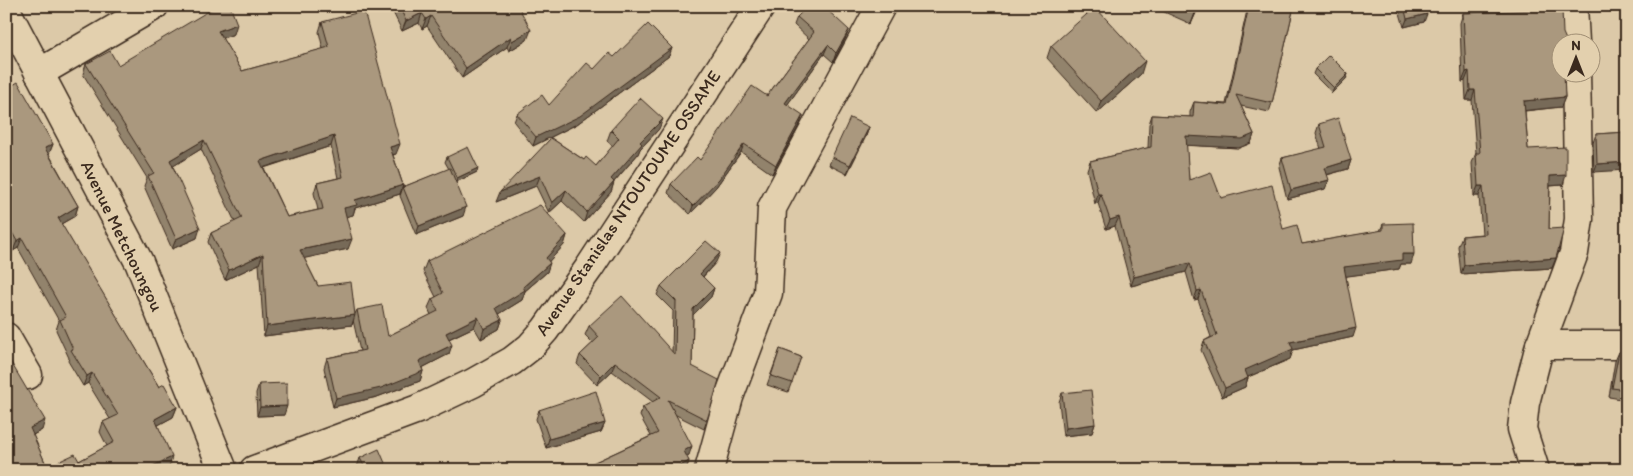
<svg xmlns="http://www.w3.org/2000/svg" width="1633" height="476" font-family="Itim,sans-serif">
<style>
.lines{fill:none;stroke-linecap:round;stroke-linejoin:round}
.minor-casing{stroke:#3b2a1e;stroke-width:31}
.major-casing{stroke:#3b2a1e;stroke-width:31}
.minor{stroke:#e3d0ae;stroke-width:28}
.major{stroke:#e3d0ae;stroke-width:28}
.wall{fill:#92836c;stroke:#3b2a1e;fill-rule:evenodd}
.shaded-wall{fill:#776a58;stroke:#3b2a1e}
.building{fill:#aa987e;stroke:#3b2a1e;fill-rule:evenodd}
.labels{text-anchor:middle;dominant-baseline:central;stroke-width:4.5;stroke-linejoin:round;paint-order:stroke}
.street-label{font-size:18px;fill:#3b2a1e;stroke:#e3d0ae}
</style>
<rect width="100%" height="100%" fill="#dcc9a8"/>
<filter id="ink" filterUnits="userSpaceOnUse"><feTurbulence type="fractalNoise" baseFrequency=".02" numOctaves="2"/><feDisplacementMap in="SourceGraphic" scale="10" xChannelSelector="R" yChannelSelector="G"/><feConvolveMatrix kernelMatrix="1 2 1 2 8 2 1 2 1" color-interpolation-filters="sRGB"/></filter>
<g filter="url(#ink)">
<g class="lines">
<g class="minor-casing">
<g id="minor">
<path d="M1573,6L1575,42"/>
<path d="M39,73L154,6"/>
<path d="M6,337L28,375"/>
<path d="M1540,345H1627"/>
<path d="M254,470L418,409L473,383L512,361L530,347L545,330L589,268L761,6"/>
<path d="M709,470L729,397L768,293L772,208L881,6"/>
<path d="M1535,470L1522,429L1525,403L1540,345L1574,253L1579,219L1576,72"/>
</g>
</g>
<g class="major-casing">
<path id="major" d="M6,10L139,262L223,470"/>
</g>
<use href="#minor" class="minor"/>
<use href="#major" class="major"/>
</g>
<g class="wall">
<path d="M390,6H518L527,40L509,51L507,47L462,78L427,26L422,29L419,23L402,31Z"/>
<path d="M604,6H613L608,10Z"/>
<path d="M1151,6H1199L1191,24Z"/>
<path d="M1248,6H1294L1272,103L1269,112L1241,106L1254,134L1251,143L1239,148L1186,145L1189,180L1221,198L1283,229L1302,244L1380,231L1383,224L1411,264H1401L1399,269L1346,276L1353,337L1293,350L1290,359L1248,377V378L1245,387L1222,397L1201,350L1204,341L1211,337L1198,299L1194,300L1186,272L1131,286L1115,226L1106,229L1098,203L1095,204L1087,170L1090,161L1148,148L1149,124L1152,115L1190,117V112L1194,102L1226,104Z"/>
<path d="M1398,6H1426L1424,22L1404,27Z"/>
<path d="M1627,10V29L1624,18Z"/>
<path d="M1463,13L1560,42L1565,97L1561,107L1525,111L1528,149L1563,185L1550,186L1549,229L1552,268L1461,274L1458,246L1462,236L1482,234L1479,196H1474L1472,163L1476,153L1472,100H1466L1465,81L1462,82L1460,23Z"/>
<path d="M797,17L849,30L845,39L833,62L824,54L787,105L800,124L772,174L741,152L716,187L690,214L668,193L671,184L700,160L767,96L809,39L794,25Z"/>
<path d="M322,22L396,154L393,155L403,185L400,194L355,208L353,215L346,216L348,249L304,258L318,286L355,314L357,310L388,336L431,315L428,308L432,299L436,297L423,271L427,261L567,235L564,245L549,261L547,272L525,291L522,300L499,314L502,320L499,329L481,339L474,327L449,339V354L422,368L423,371L420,381L377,397L333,407L324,368L327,358L360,351L353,320L352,325L264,336L259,264L225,280L208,242L211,233L235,222L201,149L173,166L197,238L172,249L144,186L147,178L83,74L86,64L118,65L234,34L222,38L242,71L323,49L319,32ZM331,146L338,178L317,183L314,193L318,210L287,217L264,168Z"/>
<path d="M1051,46L1141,74L1097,113L1047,58Z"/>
<path d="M672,48L669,56L577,124L533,146L514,122L517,114L549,105L594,69L614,57Z"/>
<path d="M1315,69L1348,74L1346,79L1332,93L1313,74Z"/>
<path d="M6,89L53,144L49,154L78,206L75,216L61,224L159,387L177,407L173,417L158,425L169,467L162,470H6V354L42,430L33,435L47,467L79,461L107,446L100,432L103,422L110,419L88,383L83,386L68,361L69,358L56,330L59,321L18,248L13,251L6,239Z"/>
<path d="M1319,124L1351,160L1348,169L1327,175L1325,189L1287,199L1279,167L1282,158L1321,149L1316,133Z"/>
<path d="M869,127L866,136L847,174L829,165L832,157Z"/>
<path d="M659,129L640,149L638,154L614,182L611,192L584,222L562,201L549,213L536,186L496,202L551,138L584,160L596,166L613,146L607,141L611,130Z"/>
<path d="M1627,132L1594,172L1593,143L1596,134Z"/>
<path d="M447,157L478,168L477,172L456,182L463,216L416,235L400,196L403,187L449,169L445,162Z"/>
<path d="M716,262L703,277L714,288L711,297L693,315L692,366L707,420L704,429L676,415L689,455L686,457L689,461L686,470H581L582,468L651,436L640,416L643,407L653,402L612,371L597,385L577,364L580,355L593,343L585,335L589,326L672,352L673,311L657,295L661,286Z"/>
<path d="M780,349L801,357L788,392L767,385Z"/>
<path d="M1627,351V400L1609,397L1615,361L1619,352Z"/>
<path d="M259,384L284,415L257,416L256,393Z"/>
<path d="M1062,393L1095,424L1092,433L1063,436L1059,402Z"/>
<path d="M539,410L605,423L601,432L546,448L536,419Z"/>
<path d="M360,458L388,470H358L357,467Z"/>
</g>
<g class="shaded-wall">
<path d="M1198,6H1199L1191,24L1195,13Z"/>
<path d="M422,13L419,23L402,31L406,21Z"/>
<path d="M1427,14L1424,22L1404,27L1407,19Z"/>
<path d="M431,16L427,26L422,29L426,19Z"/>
<path d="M237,24L234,34L215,41L218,31Z"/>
<path d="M531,30L527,40L509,51L512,41Z"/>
<path d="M849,30L845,39L833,62L836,53Z"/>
<path d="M511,37L507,47L462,78L466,68Z"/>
<path d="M828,45L824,54L782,112L785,103Z"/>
<path d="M672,48L669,56L577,124L533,146L536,137Z"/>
<path d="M1145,61L1141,74L1097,113L1101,101Z"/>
<path d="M1469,71L1465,81L1462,82L1466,72Z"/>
<path d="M1348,74L1346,79L1332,93L1334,88Z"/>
<path d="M1470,90H1475L1472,100H1466Z"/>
<path d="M1565,97L1561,107L1521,111L1524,101Z"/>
<path d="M803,115L800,124L772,174L776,165Z"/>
<path d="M663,119L659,129L640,149L638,154L607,190L611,179L640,142Z"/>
<path d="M869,127L866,136L847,174L850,165Z"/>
<path d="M1254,134L1251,143L1239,148L1182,145L1186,136Z"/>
<path d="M334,136L331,146L256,170L260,161Z"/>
<path d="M204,140L201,149L167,170L170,160Z"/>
<path d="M53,144L49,154L41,159L45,148Z"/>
<path d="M400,144L396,154L387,156L390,147Z"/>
<path d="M744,144L741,152L716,187L690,214L693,206Z"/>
<path d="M1351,160L1348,169L1322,176L1325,168Z"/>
<path d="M1627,162V170L1594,172L1597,164Z"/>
<path d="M478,168L477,172L456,182L457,178Z"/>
<path d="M1566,175L1563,185L1547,186L1550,176Z"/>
<path d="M540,176L536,186L496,202L500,192Z"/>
<path d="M1329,180L1325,189L1287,199L1291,190Z"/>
<path d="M614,182L611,192L584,222L587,212Z"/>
<path d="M403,185L400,194L355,208L353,215L341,218L344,208L355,200Z"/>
<path d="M1478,186H1483L1479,196H1474Z"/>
<path d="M566,190L562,201L549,213L552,203Z"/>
<path d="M1098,194H1101L1098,203L1095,204Z"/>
<path d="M78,206L75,216L54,228L58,218Z"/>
<path d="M466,207L463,216L416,235L419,226Z"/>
<path d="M1119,217L1115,226L1106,229L1110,220Z"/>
<path d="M200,228L197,238L172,249L176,239Z"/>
<path d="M567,235L564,245L543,268L546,258Z"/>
<path d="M22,238L18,248L13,251L17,241Z"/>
<path d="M352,239L348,249L297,260L300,250Z"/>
<path d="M720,253L716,262L697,283L700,274Z"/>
<path d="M263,254L259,264L225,280L229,270Z"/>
<path d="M1402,254H1414L1411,264H1401L1399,269L1341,277L1344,267Z"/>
<path d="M1556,258L1552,268L1461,274L1464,265Z"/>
<path d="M550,263L547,272L525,291L522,300L493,318L496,308L523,287Z"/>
<path d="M1190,263L1186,272L1131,286L1134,277Z"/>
<path d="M714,288L711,297L690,318L693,309Z"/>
<path d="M1201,290L1198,299L1194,300L1197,291Z"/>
<path d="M355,315L352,325L264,336L267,326Z"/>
<path d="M478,317L474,327L442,342L446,333Z"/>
<path d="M502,320L499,329L481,339L484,329Z"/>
<path d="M1356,328L1353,337L1293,350L1290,359L1241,380L1245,370L1290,342Z"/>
<path d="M452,345L449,354L416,371L419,361Z"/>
<path d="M615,362L612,371L597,385L601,376Z"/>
<path d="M423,371L420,381L377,397L333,407L336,398Z"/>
<path d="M92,373L88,383L83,386L87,376Z"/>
<path d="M1248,378L1245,387L1222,397L1225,388Z"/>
<path d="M287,406L284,415L257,416L260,407Z"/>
<path d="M177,407L173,417L151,429L155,419Z"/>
<path d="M45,420L42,430L27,438L30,428Z"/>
<path d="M605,423L601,432L546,448L549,439Z"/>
<path d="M1095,424L1092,433L1063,436L1066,428Z"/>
<path d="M692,446L689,455L680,460L684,451Z"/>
<path d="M172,457L169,467L162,470H144Z"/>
<path d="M689,461L686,470H673Z"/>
</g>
<g class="building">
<path d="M217,6H230L237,24L218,31L242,71L329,47L322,22L364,11L400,144L390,147L403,185L355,200L357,205L344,208L352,239L300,250L318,286L351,282L355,315L267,326L263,254L229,270L211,233L242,218L204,140L170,160L200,228L176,239L148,176L154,173L86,64L110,51L118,65ZM334,136L343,177L317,183L323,209L287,217L260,161Z"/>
<path d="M399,6H518L531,30L512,41L511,37L466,68L431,16L426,19L422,13L406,21Z"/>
<path d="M808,6H823L849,30L836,53L828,45L785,103L803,115L776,165L744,144L719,179L693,206L671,184L697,157L700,160L752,86L767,96L814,32L797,17Z"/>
<path d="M1181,6H1198L1195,13Z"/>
<path d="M1249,6H1294L1272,103L1236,95L1254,134L1242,139L1186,136L1189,180L1211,172L1221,198L1272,185L1283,229L1297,225L1302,244L1383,230V224L1413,223L1414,254H1402V260L1344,267L1356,328L1290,342L1293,349L1245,370L1248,378L1225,388L1204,341L1217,335L1201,290L1197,291L1190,263L1134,277L1119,217L1110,220L1101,194H1098L1090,161L1151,147L1152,115L1193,117L1194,102L1227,105Z"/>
<path d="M1404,6H1426L1427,14L1407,19Z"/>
<path d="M1095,7L1145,61L1101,101L1051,46Z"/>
<path d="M1562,9L1563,33L1567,42H1560V72H1564L1565,97L1524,101L1528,149L1566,147V175L1550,176L1549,229L1564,228L1556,258L1464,265L1462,236L1486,234L1483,186H1478L1476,153H1480L1475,90H1470L1469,71L1466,72L1463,13Z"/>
<path d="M648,24L672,48L580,116L536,137L517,114L542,95L549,105L587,63L594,69L609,53L614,57Z"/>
<path d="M1329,55L1348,74L1334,88L1315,69Z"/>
<path d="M18,82L53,144L45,148L78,206L58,218L159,387L164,384L177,407L155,419L172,457L144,470H6V354L45,420L30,428L47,467L75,454L79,461L114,442L103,422L118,415L92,373L87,376L71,350L73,349L60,320L66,317L22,238L17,241L6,222V89Z"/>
<path d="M640,98L663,119L640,142L642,144L611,179L614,182L587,212L566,190L552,203L540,176L500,192L551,138L584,160L586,157L596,166L619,138L611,130Z"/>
<path d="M850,118L869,127L850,165L832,157Z"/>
<path d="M1338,118L1351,160L1325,168L1329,180L1291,190L1282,158L1326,147L1319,124Z"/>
<path d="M1627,132V162L1597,164L1596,134Z"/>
<path d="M468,147L478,168L457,178L447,157Z"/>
<path d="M450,168L466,207L419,226L403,187Z"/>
<path d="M540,205L567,235L546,258L550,263L523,287L525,290L496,308L502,320L484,329L478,317L446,333L452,345L419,361L423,371L381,388L336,398L327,358L365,350L357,310L382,305L388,336L438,311L432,299L443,293L427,261Z"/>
<path d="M706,241L720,253L700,274L714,288L693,309L692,366L719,380L707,420L668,400L692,446L684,451L689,461L673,470H582V468L658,433L643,407L661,397L615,362L601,376L580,355L599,337L589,326L622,296L675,355L676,301L661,286Z"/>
<path d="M780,349L801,357L792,383L771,376Z"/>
<path d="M1627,351V390L1612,388L1619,352Z"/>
<path d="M287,383V406L260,407L259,384Z"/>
<path d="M1091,390L1095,424L1066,428L1062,393Z"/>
<path d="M596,391L605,423L549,439L539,410Z"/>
<path d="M379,449L388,470H366L360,458Z"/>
</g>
</g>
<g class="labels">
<g class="street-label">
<text transform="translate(628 203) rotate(-56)">Avenue Stanislas NTOUTOUME OSSAME</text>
<text transform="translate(122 236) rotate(64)">Avenue Metchoungou</text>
</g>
</g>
<rect width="1633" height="476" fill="none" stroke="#e3d0ae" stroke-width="25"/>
<rect x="12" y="12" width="1608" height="451" fill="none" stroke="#3b2a1e" stroke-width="2" filter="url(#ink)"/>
<g transform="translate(1576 58)"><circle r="24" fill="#e3d0ae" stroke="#a08e74"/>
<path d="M0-4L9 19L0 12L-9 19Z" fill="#3b2a1e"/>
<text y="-8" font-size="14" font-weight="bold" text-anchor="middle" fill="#3b2a1e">N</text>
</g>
</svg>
